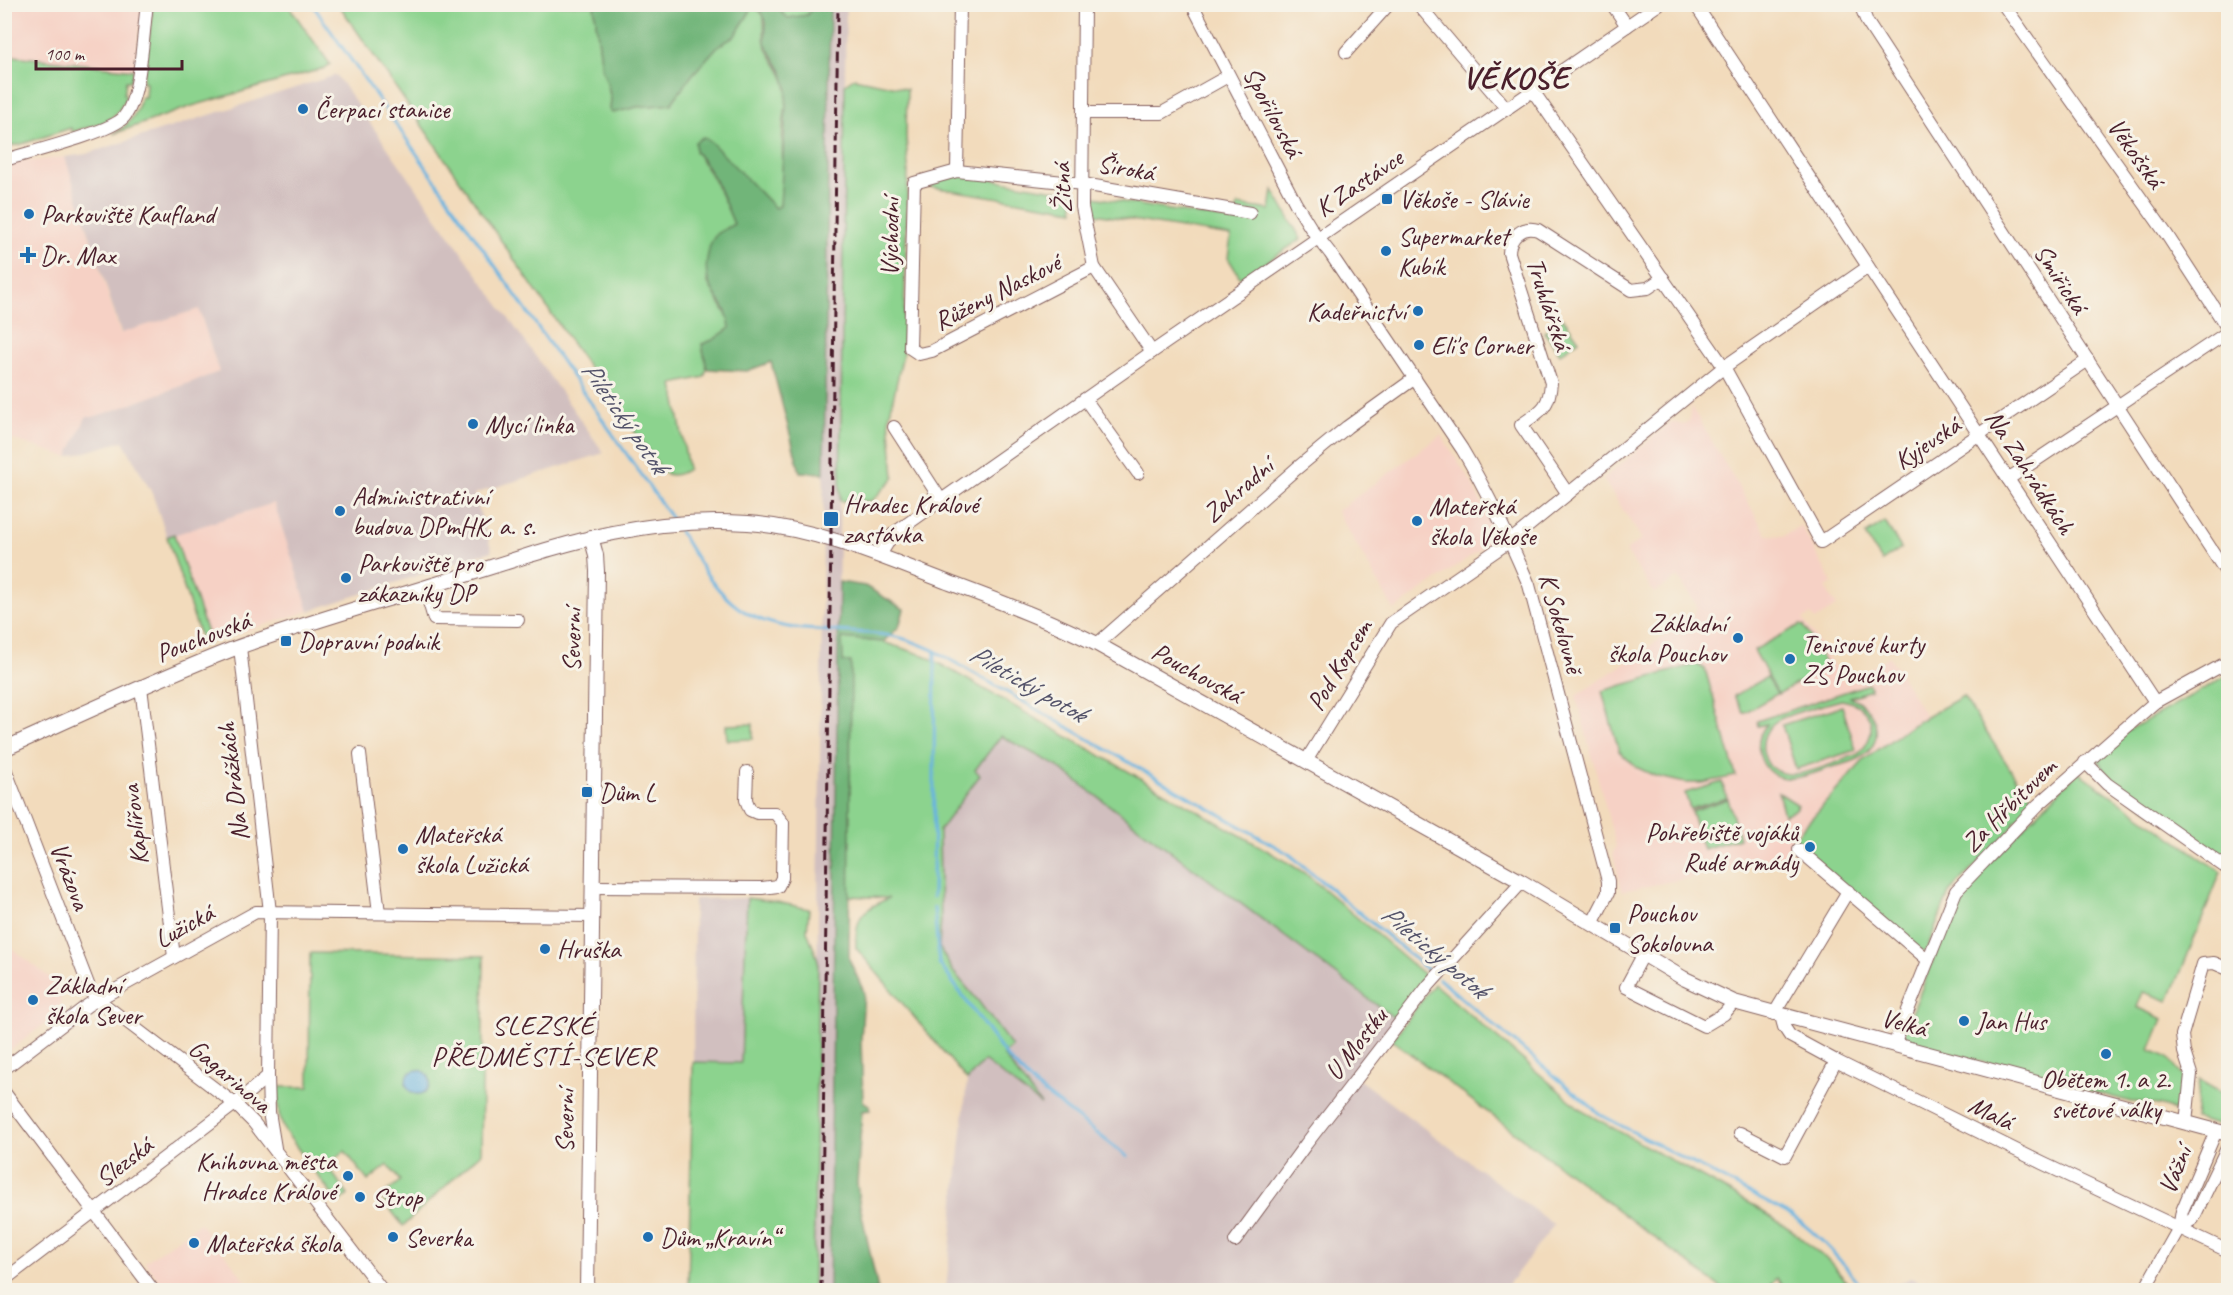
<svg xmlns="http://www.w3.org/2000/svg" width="2233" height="1295" font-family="Caveat,sans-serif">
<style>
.built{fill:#f6d1c5}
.industrial{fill:#d1bfbf}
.green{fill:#8cd38e;stroke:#6b795c;stroke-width:1.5;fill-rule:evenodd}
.forest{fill:#71b579;stroke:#5e6a52;stroke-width:1.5}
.water{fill:#67b3e0;stroke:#586986;stroke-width:1.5}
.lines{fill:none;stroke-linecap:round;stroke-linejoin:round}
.stream{stroke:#67b3e0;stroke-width:3}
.minor-casing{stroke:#85615e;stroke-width:14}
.tertiary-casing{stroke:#85615e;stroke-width:16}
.minor{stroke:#fff;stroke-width:12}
.tertiary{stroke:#fff;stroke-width:14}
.rail{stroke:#4a1f2b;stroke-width:3;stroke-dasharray:9 4.5;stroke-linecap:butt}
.poi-dot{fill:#1f6fb2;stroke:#f7f3e8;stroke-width:2}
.labels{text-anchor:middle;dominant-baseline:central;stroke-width:6;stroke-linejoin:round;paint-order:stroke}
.poi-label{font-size:26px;fill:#4a1f2b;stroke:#f7f3e8;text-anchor:start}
.street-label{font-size:26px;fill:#4a1f2b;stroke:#f7f3e8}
.water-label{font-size:27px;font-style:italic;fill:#54536a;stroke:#f7f3e8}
.neighbourhood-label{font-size:27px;letter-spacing:1.5px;fill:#4a1f2b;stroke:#f7f3e8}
.district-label{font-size:32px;font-weight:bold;letter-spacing:1.5px;fill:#4a1f2b;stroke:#f7f3e8}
</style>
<rect width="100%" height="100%" fill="#f7f3e8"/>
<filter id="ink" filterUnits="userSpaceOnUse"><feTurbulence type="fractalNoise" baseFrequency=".0167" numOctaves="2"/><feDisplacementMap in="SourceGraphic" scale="12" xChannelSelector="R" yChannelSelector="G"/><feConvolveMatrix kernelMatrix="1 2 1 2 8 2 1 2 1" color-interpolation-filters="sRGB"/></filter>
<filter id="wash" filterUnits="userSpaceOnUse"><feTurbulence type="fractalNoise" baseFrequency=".008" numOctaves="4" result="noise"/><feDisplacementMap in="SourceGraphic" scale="24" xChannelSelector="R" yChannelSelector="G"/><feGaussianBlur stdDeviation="1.35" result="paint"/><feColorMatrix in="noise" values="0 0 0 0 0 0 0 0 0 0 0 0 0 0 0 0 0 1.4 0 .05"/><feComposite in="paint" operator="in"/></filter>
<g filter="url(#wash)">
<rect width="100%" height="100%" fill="#f2dbbc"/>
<g class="built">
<path d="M5,5H142L134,70L5,55Z"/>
<path d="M65,157L120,333L199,309L219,372L112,411L93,417H86L68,457L5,437V158L34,161Z"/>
<path d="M1691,406L1767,535L1784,536L1801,525L1832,583L1825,588L1837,606L1815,620L1811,615L1803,619L1846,684L1889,656L1926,717L1911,725L1864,760L1793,840L1797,845L1785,859L1622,891L1613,853L1616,846L1576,696L1693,617L1697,606L1678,577L1654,593L1626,551L1642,539L1603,479L1671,422L1684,425L1689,421Z"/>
<path d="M1441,435L1471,482L1495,531V539L1394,610L1337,511Z"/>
<path d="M274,503L309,611L210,642L174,534Z"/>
<path d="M5,943L62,987L59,1013L5,1054Z"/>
<path d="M200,1223L253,1290H166L145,1262Z"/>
</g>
<g class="industrial">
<path d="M846,4L829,1290H813L830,5Z"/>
<path d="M336,75L604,453L474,494L492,551L309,611L274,503L167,537L152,493L123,441L68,457L86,417H93L112,411L219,372L199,309L121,333L65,157L86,154Z"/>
<path d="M1001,735L1055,765L1397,1020L1354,1076L1554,1225L1504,1290H946L967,1080L984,1061L1039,1103L1003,1055L1012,1047L979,1002L953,971L939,947L941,920L939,831L979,775L974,770Z"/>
<path d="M747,898L741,1064L693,1062L694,899Z"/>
<path d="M1910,1278H1915L1925,1290H1889Z"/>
</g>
<g class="green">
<path d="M153,5H288L330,64L325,68L192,106L113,134C127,127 138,114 141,97H145L146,83L143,82Z"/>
<path d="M339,5H594L602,69L607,82L611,100L610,111L613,113L637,107L671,104L692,75L718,46L734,37L753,7C770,14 762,30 765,43C769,58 783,69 786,85C789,97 784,114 783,127C781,152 785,182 780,206L775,208L695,151C712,173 723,198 734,224L716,234L707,281L729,319L730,328L713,340L702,344L707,369L704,377L673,384L688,469C680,475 673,477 664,473L575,348Z"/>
<path d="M778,5H812V9L807,15L788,18L782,13Z"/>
<path d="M5,55L134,70L130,81H126L124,95L126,96C117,124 97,124 72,132L71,128L19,145L5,146Z"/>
<path d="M854,78L907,89L906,136L908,167L903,354L889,417L894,478L872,501H840L845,84Z"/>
<path d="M955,173L1072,193L1074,210L925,186Z"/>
<path d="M1273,190L1301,239L1241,279L1228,258L1231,236L1089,213L1088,196L1234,221L1238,205L1270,210Z"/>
<path d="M1563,318L1579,340L1560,354L1544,332Z"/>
<path d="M1885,522L1901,548L1882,561L1865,535Z"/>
<path d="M174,534L210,642L203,645L167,537Z"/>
<path d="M1800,625L1804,626L1827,667L1778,694L1754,650Z"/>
<path d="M842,638L883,642L926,656L1282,859L1306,874L1428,978L1397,1020L1055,765L1001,736L975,770L980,775L939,831L941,920L939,947L953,971L979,1002L1012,1047L1003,1055L1041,1105L984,1061L967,1080L856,948C855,917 861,910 889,898L847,896L850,662H843Z"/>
<path d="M1696,664L1705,669L1736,776L1702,783H1685L1655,776L1636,767L1619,751L1602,691Z"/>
<path d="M2228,675V864L2116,787L2097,759L2127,731Z"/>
<path d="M1767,677L1777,694L1744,713L1734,696Z"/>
<path d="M1869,684L1871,690L1850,697C1877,708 1888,741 1860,758C1851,763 1839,765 1829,768C1806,776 1774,790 1761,759C1756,746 1759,734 1767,724L1758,726L1757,721ZM1841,700C1873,704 1881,733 1858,754C1832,763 1770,796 1763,750C1761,740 1767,728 1775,722C1788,713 1824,705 1841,700Z"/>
<path d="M1963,696L2020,784L2024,786L2035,801L2017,820L2013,822L2015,825L1949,893L1926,951L1921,952L1792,840L1864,760L1912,725Z"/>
<path d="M1842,706L1856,750L1796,769L1782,725Z"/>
<path d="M753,724V739L727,740L726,725Z"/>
<path d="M2078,772L2221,872L2169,1001L2143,992L2137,1007L2163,1019L2150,1050L2167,1057L2184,1078L2181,1114C2165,1105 2149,1102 2131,1102L1904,1041V1033L1960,893Z"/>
<path d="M1722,782L1727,798L1690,809L1685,793Z"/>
<path d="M1778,792L1798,805L1794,810L1784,815Z"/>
<path d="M1728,799L1739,838L1703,849L1691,811Z"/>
<path d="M747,898L777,902L809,909L807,931L818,960L813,1290H688L693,1062L741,1063Z"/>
<path d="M310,953L484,956L481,1153L403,1226L381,1197L400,1181L388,1165L368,1181L345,1151L327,1165L348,1195L338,1203L284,1130L279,1114L277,1087H309Z"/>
<path d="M1434,984L1584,1112L1754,1206L1790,1229L1831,1263L1853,1290H1787L1776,1278L1767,1290H1724L1392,1040Z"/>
<path d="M2199,1080L2228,1097V1128L2195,1119Z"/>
</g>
<g class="forest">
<path d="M594,5H778L782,13L788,18L807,15L812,9V5H830L824,473L800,472L771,362L747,371L707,369L702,344L713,340L730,328C728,297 699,293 708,254C709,247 712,238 718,233C723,230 729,228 734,224L719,188L707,166L695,151V142L703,137L712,143L775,208L780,206L787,87L782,71L765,43L766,22L759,9L753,7L734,37L718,46L692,75L671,104L637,107L613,113L610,111L611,99L607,82L602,69Z"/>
<path d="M839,582L865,586L904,609L899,627L883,642L842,638L843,662H851L849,959L864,992L861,1040L863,1101L870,1106V1110L862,1111L857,1183L859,1201L878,1290H829Z"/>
</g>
<circle class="water" cx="418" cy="1082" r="12"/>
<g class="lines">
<g class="stream">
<path d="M312,4L672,519"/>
<path d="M677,527C695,555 711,588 739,608C782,639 847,626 896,637C910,639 923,646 935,651L1289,854L1434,975"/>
<path d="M933,897L935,651"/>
<path d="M934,908L939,963L1006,1056L1034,1085L1128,1157"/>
<path d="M1439,979L1601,1115L1791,1215C1820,1235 1843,1263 1864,1290"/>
</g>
</g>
</g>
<g filter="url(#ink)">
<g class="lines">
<g class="minor-casing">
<g id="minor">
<path d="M1084,4L1082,207L1094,267L1152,352"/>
<path d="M1192,4L1296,204L1312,230L1330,253L1462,449C1488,492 1509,538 1529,585L1608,881V893L1592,924"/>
<path d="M1418,4L1507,109"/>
<path d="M1612,4L1627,26"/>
<path d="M1695,4L2155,702"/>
<path d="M1860,4L1867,22L2228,575"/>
<path d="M2003,4L2167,235L2228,329"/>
<path d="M1346,52L1389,4"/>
<path d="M1533,91L1724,367L1821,542L2088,360"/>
<path d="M1083,113H1162L1228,76"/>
<path d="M8,159C31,152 112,132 124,117C141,97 143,32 147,4"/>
<path d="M957,171L960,4"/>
<path d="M1094,267L932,351L919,354L910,348L914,183L957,171L1083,184L1250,213"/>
<path d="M1085,399L1138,473"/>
<path d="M894,427L941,500"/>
<path d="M2008,479L2228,332"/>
<path d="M1568,494L1521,425C1540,411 1549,409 1551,383L1509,253C1509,237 1523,225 1538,230L1631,290L1648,288L1663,278"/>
<path d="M880,555L893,534L1152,352L1659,4"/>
<path d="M425,588L434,619L518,620"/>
<path d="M1097,644L1296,469L1347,427L1415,378"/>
<path d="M240,647L270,912L268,1076L269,1112L275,1148"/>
<path d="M141,687L174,957"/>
<path d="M360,754L379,913"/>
<path d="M1306,761L1391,623L1510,541L1724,367L1868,267"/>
<path d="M2085,762L2107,784L2228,869"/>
<path d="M4,766L91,992L97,999L235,1104L254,1123L382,1290"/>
<path d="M1799,850L1928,960"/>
<path d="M593,887L762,888L778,886L782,878L783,823L775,813H757L750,810L746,800L747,772"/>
<path d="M1643,955L1626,987L1704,1026L1724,1014L1734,1002"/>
<path d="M1774,1014L1848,891"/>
<path d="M1781,1016L1784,1027L1790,1036L1836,1061L2042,1163L2228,1251"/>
<path d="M1894,1045L1956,891L2038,805L2155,702L2228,662"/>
<path d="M4,1069L88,1005L256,912L592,916"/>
<path d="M4,1092L153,1290"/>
<path d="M2186,1123L2191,1074L2184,1052L2182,1035L2203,964L2214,963L2228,969"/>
<path d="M1740,1133L1785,1156L1836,1061"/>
<path d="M2179,1228L2193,1219L2228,1146"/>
<path d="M1235,1241L1306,1144L1429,985L1522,882"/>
<path d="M4,1280L235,1104L268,1076"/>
<path d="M2144,1290L2179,1228L2182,1211L2216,1131"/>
</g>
</g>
<g class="tertiary-casing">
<g id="tertiary">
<path d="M4,749C80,715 156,679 233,649C302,624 373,604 443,582C548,550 636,515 748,523C815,528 880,556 942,580C995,600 1047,619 1097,644L1522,882L1683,978L1734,1002L2228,1134"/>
<path d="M587,1290L597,571L596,555L591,537"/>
</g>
</g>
<use href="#minor" class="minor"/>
<use href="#tertiary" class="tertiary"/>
<path class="rail" d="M821,1290L838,4"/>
</g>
</g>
<g class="poi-dot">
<circle cx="303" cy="109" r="6"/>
<rect x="1381" y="193" width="12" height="12" rx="3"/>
<circle cx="29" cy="214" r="6"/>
<circle cx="1386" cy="251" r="6"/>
<path d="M25 246h6v6h6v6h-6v6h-6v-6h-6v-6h6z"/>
<circle cx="1418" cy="311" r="6"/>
<circle cx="1419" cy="345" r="6"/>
<circle cx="473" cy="424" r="6"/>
<circle cx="340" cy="511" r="6"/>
<rect x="823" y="511" width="16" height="16" rx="3"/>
<circle cx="1417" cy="521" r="6"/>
<circle cx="346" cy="578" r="6"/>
<circle cx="1738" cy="638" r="6"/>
<rect x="280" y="635" width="12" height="12" rx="3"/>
<circle cx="1790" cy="659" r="6"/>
<rect x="581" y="786" width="12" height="12" rx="3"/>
<circle cx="1810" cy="847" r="6"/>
<circle cx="403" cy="849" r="6"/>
<rect x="1609" y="922" width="12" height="12" rx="3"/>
<circle cx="545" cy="949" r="6"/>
<circle cx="33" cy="1000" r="6"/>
<circle cx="1964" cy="1021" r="6"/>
<circle cx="2106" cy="1054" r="6"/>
<circle cx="348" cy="1176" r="6"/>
<circle cx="360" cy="1197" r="6"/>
<circle cx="393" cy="1237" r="6"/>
<circle cx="648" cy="1237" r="6"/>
<circle cx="194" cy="1243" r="6"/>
</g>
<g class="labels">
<g class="poi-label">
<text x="315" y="109">Čerpací stanice</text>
<text x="1399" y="199">Věkoše - Slávie</text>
<text x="41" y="214">Parkoviště Kaufland</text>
<text x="1398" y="236">Supermarket<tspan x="1398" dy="30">Kubík</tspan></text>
<text x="40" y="255">Dr. Max</text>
<text x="1406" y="311" text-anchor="end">Kadeřnictví</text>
<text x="1431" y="345">Eli's Corner</text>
<text x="485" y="424">Mycí linka</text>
<text x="352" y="496">Administrativní<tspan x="352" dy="30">budova DPmHK, a. s.</tspan></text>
<text x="844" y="504">Hradec Králové<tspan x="844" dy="30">zastávka</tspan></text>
<text x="1429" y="506">Mateřská<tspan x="1429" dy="30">škola Věkoše</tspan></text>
<text x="358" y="563">Parkoviště pro<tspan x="358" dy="30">zákazníky DP</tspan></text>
<text x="1726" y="623" text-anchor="end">Základní<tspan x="1726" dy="30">škola Pouchov</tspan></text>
<text x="298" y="641">Dopravní podnik</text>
<text x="1802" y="644">Tenisové kurty<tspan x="1802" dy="30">ZŠ Pouchov</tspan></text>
<text x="599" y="792">Dům L</text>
<text x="1798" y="832" text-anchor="end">Pohřebiště vojáků<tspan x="1798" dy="30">Rudé armády</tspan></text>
<text x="415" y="834">Mateřská<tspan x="415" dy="30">škola Lužická</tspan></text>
<text x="1627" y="913">Pouchov<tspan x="1627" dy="30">Sokolovna</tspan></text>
<text x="557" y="949">Hruška</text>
<text x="45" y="985">Základní<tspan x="45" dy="30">škola Sever</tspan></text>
<text x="1976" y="1021">Jan Hus</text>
<text x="2106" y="1079" text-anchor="middle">Obětem 1. a 2.<tspan x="2106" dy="30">světové války</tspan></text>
<text x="336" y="1161" text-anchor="end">Knihovna města<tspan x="336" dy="30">Hradce Králové</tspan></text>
<text x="372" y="1197">Strop</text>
<text x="405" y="1237">Severka</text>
<text x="660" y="1237">Dům „Kravín“</text>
<text x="206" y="1243">Mateřská škola</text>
</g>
<g class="street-label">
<text transform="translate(1273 112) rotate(62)">Spořilovská</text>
<text transform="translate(2136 153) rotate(55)">Věkošská</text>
<text transform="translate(1126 168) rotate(10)">Široká</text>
<text transform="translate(1359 183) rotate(-34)">K Zastávce</text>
<text transform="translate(1062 188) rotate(-92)">Žitná</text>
<text transform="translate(890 237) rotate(-89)">Východní</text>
<text transform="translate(2061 279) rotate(57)">Smiřická</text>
<text transform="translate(997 292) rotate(-27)">Růženy Naskové</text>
<text transform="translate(1549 304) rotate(72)">Truhlářská</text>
<text transform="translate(1927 443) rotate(-34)">Kyjevská</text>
<text transform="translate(2030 472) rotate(57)">Na Zahrádkách</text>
<text transform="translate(1238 490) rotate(-41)">Zahradní</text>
<text transform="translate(1561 623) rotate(74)">K Sokolovně</text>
<text transform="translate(203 637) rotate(-21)">Pouchovská</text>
<text transform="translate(572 640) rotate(-89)">Severní</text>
<text transform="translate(1339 665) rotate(-59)">Pod Kopcem</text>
<text transform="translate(1197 673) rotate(29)">Pouchovská</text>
<text transform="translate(233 782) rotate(-97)">Na Drážkách</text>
<text transform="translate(2009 805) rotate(-45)">Za Hřbitovem</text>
<text transform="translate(135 825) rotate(-97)">Kaplířova</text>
<text transform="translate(70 876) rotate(69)">Vrázova</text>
<text transform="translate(184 926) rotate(-29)">Lužická</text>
<text transform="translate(1904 1023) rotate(15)">Velká</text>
<text transform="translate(1356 1044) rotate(-52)">U Mostku</text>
<text transform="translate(230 1076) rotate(40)">Gagarinova</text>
<text transform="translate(1991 1113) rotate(26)">Malá</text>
<text transform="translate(565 1121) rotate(-89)">Severní</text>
<text transform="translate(124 1162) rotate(-38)">Slezská</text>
<text transform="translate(2175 1170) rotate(-68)">Vážní</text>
</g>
<g class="water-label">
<text transform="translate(625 417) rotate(55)">Piletický potok</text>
<text transform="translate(1028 683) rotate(30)">Piletický potok</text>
<text transform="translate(1435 951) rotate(40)">Piletický potok</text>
</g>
<g class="neighbourhood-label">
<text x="544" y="1025">SLEZSKÉ<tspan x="544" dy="31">PŘEDMĚSTÍ-SEVER</tspan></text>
</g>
<g class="district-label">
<text x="1516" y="77">VĚKOŠE</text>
</g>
</g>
<rect width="2233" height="1295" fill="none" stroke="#f7f3e8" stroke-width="24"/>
<path d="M36 60v9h146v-9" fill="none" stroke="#4a1f2b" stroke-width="3"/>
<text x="45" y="60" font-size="18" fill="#4a1f2b" stroke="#f7f3e8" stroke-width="4.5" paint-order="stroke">100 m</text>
</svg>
